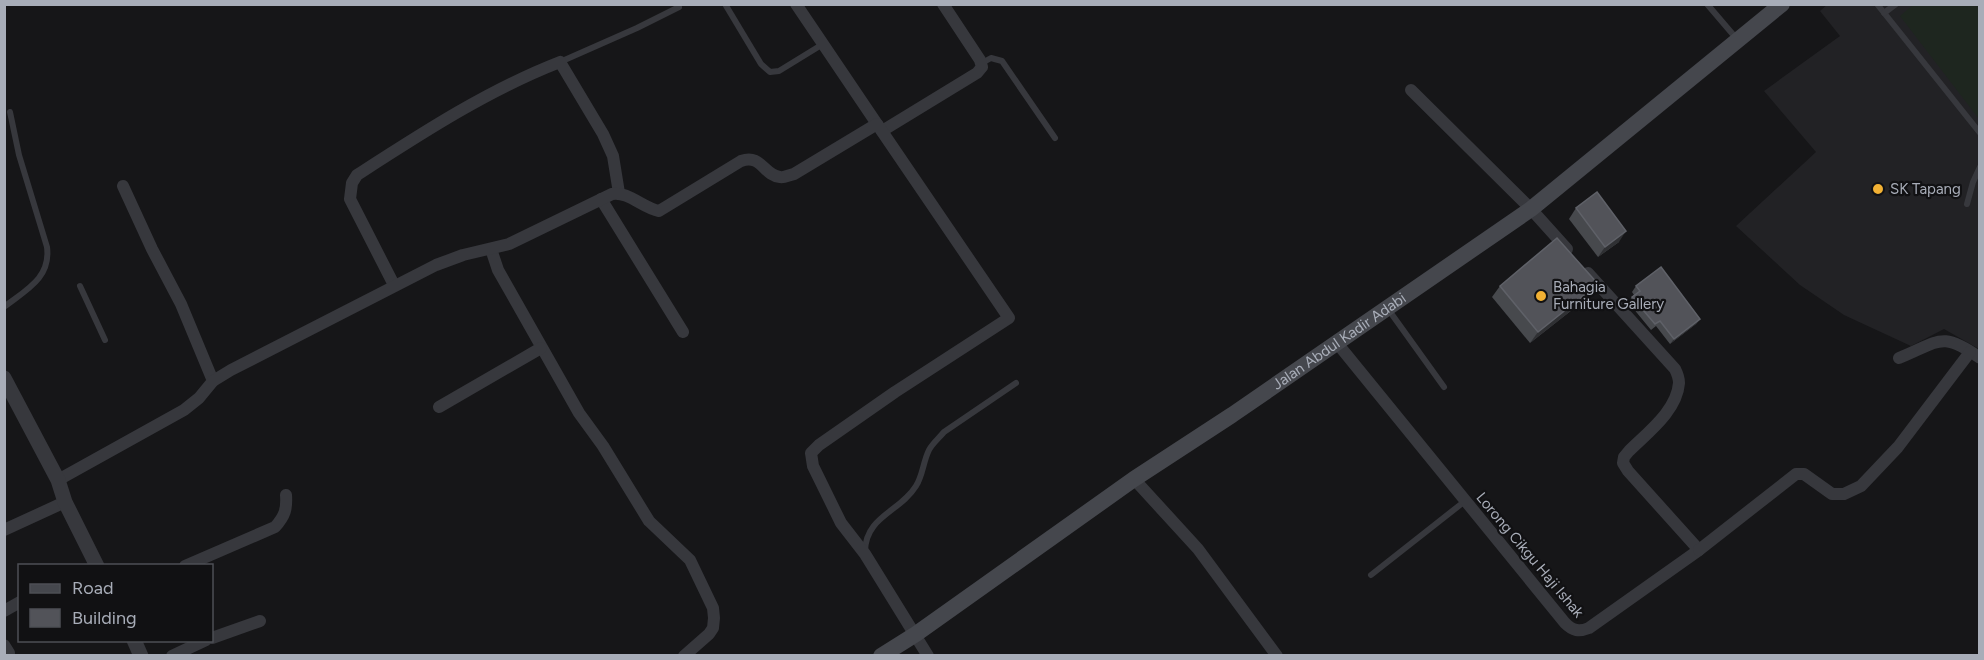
<svg xmlns="http://www.w3.org/2000/svg" width="1984" height="660" font-family="Figtree,sans-serif">
<style>
.built{fill:#222225}
.pitch{fill:#1e261f}
.lines{fill:none;stroke-linecap:round;stroke-linejoin:round}
.service{stroke:#37383d;stroke-width:6}
.minor{stroke:#37383d;stroke-width:12}
.tertiary{stroke:#37383d;stroke-width:15}
.secondary{stroke:#45474d;stroke-width:16}
.wall{fill:#47494d}
.shaded-wall{fill:#2f3033}
.building{fill:#525359;stroke:#5f6168;stroke-width:1.5}
.poi-dot{fill:#f2b134;stroke:#111113;stroke-width:2}
.labels{text-anchor:middle;dominant-baseline:central;stroke-width:4.5;stroke-linejoin:round;paint-order:stroke}
.poi-label{font-size:15px;fill:#a8adb8;stroke:#111113;text-anchor:start}
.street-label{font-size:15px;fill:#a8adb8;stroke:#111113}
</style>
<rect width="100%" height="100%" fill="#161618"/>
<path class="built" d="M1828,4L1979,5V349L1944,329L1911,346L1844,315L1800,285L1736,226L1816,152L1764,91L1840,36L1820,11Z"/>
<path class="pitch" d="M1913,5H1979V119L1900,16Z"/>
<g class="lines">
<g class="service">
<path d="M725,4L761,64L770,72L779,71L823,44"/>
<path d="M1707,4L1736,38"/>
<path d="M1877,4L1980,133"/>
<path d="M1884,13L1896,4"/>
<path d="M560,62L637,28L679,7"/>
<path d="M982,63L991,58L1002,61L1055,138"/>
<path d="M1967,204L1973,182L1980,167"/>
<path d="M80,286L105,340"/>
<path d="M4,307C26,290 51,278 47,247L19,155L10,112"/>
<path d="M1388,309L1444,387"/>
<path d="M865,551C866,516 900,512 916,486C923,475 923,462 929,450C932,444 939,438 944,432L1016,383"/>
<path d="M1371,575L1465,501"/>
</g>
<g class="minor">
<path d="M796,4L877,124"/>
<path d="M1411,90L1531,209L1567,249"/>
<path d="M882,131L977,73L982,67L980,60L943,4"/>
<path d="M123,186L152,249L181,304L213,381"/>
<path d="M601,199L683,332"/>
<path d="M491,249L498,270L579,413L603,446L649,521L690,560L713,608L714,618L713,628L709,634L684,656"/>
<path d="M394,285L350,199L352,183L357,175C422,133 488,90 560,62L603,134L613,156L619,193"/>
<path d="M1337,343L1565,623C1573,631 1579,632 1589,628L1699,550L1628,471L1623,463L1624,457L1629,451C1647,433 1677,411 1679,383C1679,379 1677,373 1675,369L1588,273"/>
<path d="M1899,358C1939,342 1941,330 1980,358"/>
<path d="M439,407L541,348"/>
<path d="M1134,479L1198,549L1277,656"/>
<path d="M58,480L184,410L199,398L213,381L231,370L436,265L463,255L509,244L612,194C628,191 643,208 659,211L741,161C762,154 763,175 780,177C784,178 789,175 794,174L877,124L1009,318L895,392L819,445L811,453L813,466L841,523L865,554L928,656"/>
<path d="M4,530L65,502"/>
<path d="M1699,550L1796,474H1804L1832,494H1844L1861,486L1898,447L1970,352"/>
<path d="M185,566L275,527C285,516 287,509 286,495"/>
<path d="M4,611L20,602"/>
<path d="M212,638L260,621"/>
<path d="M4,645L9,653"/>
<path d="M172,656L206,640"/>
</g>
<g class="tertiary">
<path d="M4,378L58,480L65,502L97,566"/>
<path d="M134,640L141,656"/>
</g>
<path class="secondary" id="s1" d="M881,656L916,634L1134,479L1232,415L1531,209L1782,4"/>
</g>
<g class="wall">
<path d="M1576,208L1619,242L1598,257L1569,219Z"/>
<path d="M1500,286L1591,295L1530,343L1492,297Z"/>
<path d="M1636,286L1700,319L1696,324L1670,344L1656,326L1651,330L1628,302L1634,295L1632,292Z"/>
</g>
<g class="shaded-wall">
<path d="M1626,231L1619,242L1598,257L1605,247Z"/>
<path d="M1598,284L1591,295L1530,343L1538,332Z"/>
<path d="M1700,319L1696,324L1670,344L1674,339Z"/>
</g>
<g class="building">
<path d="M1597,192L1626,231L1605,247L1576,208Z"/>
<path d="M1557,238L1598,284L1538,332L1500,286Z"/>
<path d="M1661,267L1700,319L1674,339L1660,321L1655,324L1632,297L1640,291L1636,286Z"/>
</g>
<g class="poi-dot">
<circle cx="1878" cy="189" r="6"/>
<circle cx="1541" cy="296" r="6"/>
</g>
<g class="labels">
<g class="poi-label">
<text x="1890" y="189">SK Tapang</text>
<text x="1553" y="287">Bahagia<tspan x="1553" dy="17">Furniture Gallery</tspan></text>
</g>
<g class="street-label">
<text stroke="none"><textPath href="#s1" startOffset="556">Jalan Abdul Kadir Adabi</textPath></text>
<text transform="translate(1530 555) rotate(50)">Lorong Cikgu Haji Ishak</text>
</g>
</g>
<rect width="1984" height="660" fill="none" stroke="#a8adb8" stroke-width="12"/>
<rect x="18" y="564" width="195" height="78" fill="#111113" stroke="#4d4f55" stroke-width="1.5"/>
<rect x="30" y="584" width="30" height="9" fill="#45474d" stroke="#4d4f55" stroke-width="1.5"/>
<text x="72" y="594" font-size="18" fill="#a8adb8">Road</text>
<rect x="30" y="609" width="30" height="18" fill="#525359" stroke="#4d4f55" stroke-width="1.5"/>
<text x="72" y="624" font-size="18" fill="#a8adb8">Building</text>
</svg>
